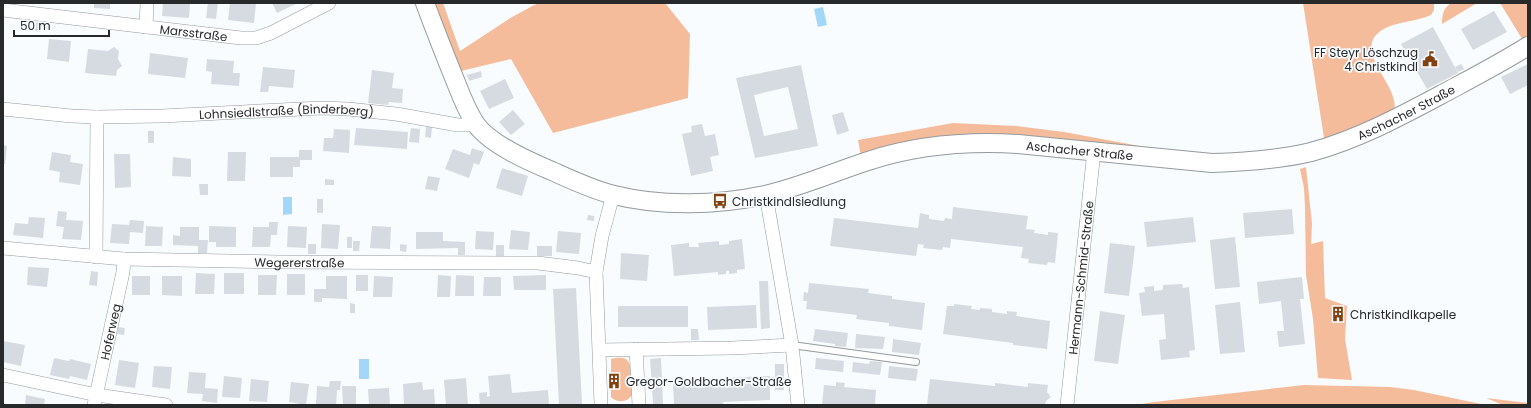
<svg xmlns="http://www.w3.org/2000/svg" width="1531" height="408" font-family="Poppins,sans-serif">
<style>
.green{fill:#f5bc9b}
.water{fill:#a3d7f9}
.building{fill:#d5dbe0;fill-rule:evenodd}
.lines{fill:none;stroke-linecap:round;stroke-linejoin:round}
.lane-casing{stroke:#949a9e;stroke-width:8}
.street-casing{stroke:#949a9e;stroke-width:14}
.secondary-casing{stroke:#949a9e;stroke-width:20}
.lane{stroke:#fff;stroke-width:6}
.street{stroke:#fff;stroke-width:13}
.secondary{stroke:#fff;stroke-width:18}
.labels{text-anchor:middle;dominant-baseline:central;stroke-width:3.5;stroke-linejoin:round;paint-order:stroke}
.street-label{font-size:12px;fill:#27292b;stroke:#f8fcfe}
.poi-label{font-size:12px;fill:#27292b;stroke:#f8fcfe;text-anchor:start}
</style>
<rect width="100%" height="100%" fill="#f8fcfe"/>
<g class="green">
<path d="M433,3H443L460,51L512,17L538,3H665L690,34L688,98L553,133L511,59L461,71L454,56Z"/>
<path d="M1303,3H1434V10L1431,15C1416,22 1397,21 1382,30C1350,51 1401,86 1394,110L1351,132L1302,147L1222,157L1074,142L861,157L858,140L953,123L1016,126L1064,132L1156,149L1200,154H1237L1276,150L1303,145L1324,138Z"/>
<path d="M1451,3H1477L1442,24C1442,15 1443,8 1451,3Z"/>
<path d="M1500,3H1528V39L1524,42Z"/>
<path d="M1306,167L1312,224L1311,244L1323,241L1325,298L1347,306L1345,339L1352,380L1318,378L1313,319L1306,275L1305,207L1304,188L1300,169Z"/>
<path d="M615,358C619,358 624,357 627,360C632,364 634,388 632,394C629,403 616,403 611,397V359Z"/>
<path d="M1304,385L1390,387L1414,390L1486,405H1136L1154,402Z"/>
<path d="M1486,398L1528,403V405H1503Z"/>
</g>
<g class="water">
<path d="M823,7L827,25L818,27L814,9Z"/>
<path d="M283,197H292V214L283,215Z"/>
<rect x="359" y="359" width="10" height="20"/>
</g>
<g class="building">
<path d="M91,3H110V9L94,8V4Z"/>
<path d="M163,3H190L189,18L162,16Z"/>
<path d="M208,3H218L216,19L206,18Z"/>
<path d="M230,3L256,4L254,23L228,20Z"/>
<path d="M272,3H298L277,13Z"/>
<path d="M1494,11L1507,32L1473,50L1461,29Z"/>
<path d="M36,22L42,23L41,32L35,31Z"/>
<path d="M1433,27L1458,73L1427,89L1401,44Z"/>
<path d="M49,39L71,41L69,62L47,59Z"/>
<path d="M114,47L119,51L118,59L122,66L117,70L116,76L85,73L88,49L108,51Z"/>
<path d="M150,53L188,58L185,78L148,74Z"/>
<path d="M207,59L234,61L233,73H240L239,86L211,84L212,72L206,71Z"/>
<path d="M1461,64L1464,69L1458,72L1455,67Z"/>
<path d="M1528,64V85L1510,94L1501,77Z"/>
<path d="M801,65L818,146L755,158L736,78ZM788,87L798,129L764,136L754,95Z"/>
<path d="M263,67L295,70L293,88L269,86L268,92H260Z"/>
<path d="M372,70L394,73L392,88L403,89L402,103L389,102L388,105L368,103Z"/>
<path d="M481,71L482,77L469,81L467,75Z"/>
<path d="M505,79L514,98L489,109L480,91Z"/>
<path d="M513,110L525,124L511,135L499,122Z"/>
<path d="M843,112L849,131L837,135L832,115Z"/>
<path d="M702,124L705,136L715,134L719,155L710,157L713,171L691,176L682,134L692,132L691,126Z"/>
<path d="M426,127H432L431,138L425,137Z"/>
<path d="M356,128L408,132L407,149L354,145Z"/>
<path d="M411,128L420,129L419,143L409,142Z"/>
<path d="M334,129L350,130L349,153L323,151L324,138H333Z"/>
<rect x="148" y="131" width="6" height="12"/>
<path d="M3,145L7,146L5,164H3Z"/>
<path d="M472,148L484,152L479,165L474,163L469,178L445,169L453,149L470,155Z"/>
<path d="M299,150H312V160H300V167H293V177H270V157H299Z"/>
<path d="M52,152L71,155L70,162L83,164L80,185L59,182L60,172L49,170Z"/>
<path d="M228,152H246L245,181H227Z"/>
<path d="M114,154H130L131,187L115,188Z"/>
<path d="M173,157L191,159V177L172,176Z"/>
<path d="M502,168L528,176L522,196L496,188Z"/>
<path d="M428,176L440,178L437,191L425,189Z"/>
<path d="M325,179L334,180V185H325Z"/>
<path d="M199,184H208V195H200Z"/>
<rect x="317" y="199" width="6" height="14"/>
<path d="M953,207L1028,216L1026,229L1035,230L1034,233L1048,235V232L1058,233L1055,263L1048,262L1047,265L1028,263L1029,259L1021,258L1023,247L951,239L950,248L943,247L942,250L923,248L924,245L918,244L916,256L830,246L834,218L918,228L920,213L929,215V219L944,221L945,218L952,219Z"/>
<path d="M1292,209L1294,234L1245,238L1243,213Z"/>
<path d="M58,211L67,212L66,220L83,221L81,240L62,239L64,227L56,226Z"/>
<path d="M588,215L594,216V221L587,220Z"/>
<path d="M29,217L45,218L43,238L13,235L15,223L28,224Z"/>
<path d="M1193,217L1196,242L1147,247L1144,222Z"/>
<path d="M130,220L144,221L143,233L130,232L129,244L110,243L112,224L129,225Z"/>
<path d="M269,222H278L277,235H271L270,247H252L253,227H269Z"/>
<path d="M322,224L340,225L338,249L321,248Z"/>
<path d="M146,226L163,227L162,246H145Z"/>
<path d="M209,226L236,227V247H216V242H209Z"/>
<path d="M288,226L307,227L306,248L287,247Z"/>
<path d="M372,226L391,227L390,249L370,248Z"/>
<path d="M180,227H199V240H208L207,253H198V246L173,245V235L180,236Z"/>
<path d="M511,230L530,232L528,250L509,249Z"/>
<path d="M476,231L494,232L493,250L475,249Z"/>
<path d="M558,231L581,233L579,254L556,252Z"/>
<path d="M416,232H443V241L465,242V255H458V248L416,249Z"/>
<rect x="347" y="237" width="5" height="11"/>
<path d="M1235,237L1240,287L1215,289L1210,240Z"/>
<path d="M742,239L745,269L737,270V273L729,274V271H726V274L718,275V272L674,276L671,245L689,243V247H699L698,243L719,241V245L729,244V241Z"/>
<path d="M353,241H360L359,251H353Z"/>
<path d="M1110,243L1135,246L1129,296L1104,293Z"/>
<rect x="308" y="244" width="8" height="10"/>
<path d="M400,244L407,245L406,252L400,251Z"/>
<path d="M496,245H504V257L496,256Z"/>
<rect x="537" y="246" width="15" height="10"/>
<path d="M621,253L649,255L647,281L620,279Z"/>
<path d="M28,267L49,268L47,287L27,285Z"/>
<path d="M91,271L98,272L97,286L89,285Z"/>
<path d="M196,273L215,274L214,294H195Z"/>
<rect x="224" y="273" width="20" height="21"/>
<rect x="287" y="274" width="18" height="21"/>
<path d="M258,275H277L276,295H258Z"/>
<rect x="356" y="275" width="12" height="16"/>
<path d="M438,275L451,276L450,297H437Z"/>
<path d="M456,275L474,276V296H455Z"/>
<path d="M546,275V290H514L513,276Z"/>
<rect x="132" y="276" width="18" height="19"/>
<path d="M162,276H182V296L162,295Z"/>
<path d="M326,276H347V299L322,298V302H314V289H326Z"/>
<path d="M374,276L393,277L392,297H373Z"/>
<path d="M484,277H501V296H483Z"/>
<path d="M1302,277L1304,299H1300L1305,344L1279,347L1277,331H1284L1281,301L1259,304L1257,282Z"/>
<path d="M759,281H768L770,328L761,329Z"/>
<path d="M809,283L869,289L868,293L892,296V299L925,303L922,330L889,326V323L856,319L857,315L806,309L807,301H803L804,292L808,293Z"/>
<path d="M1182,284L1183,288L1189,287L1195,350L1189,351L1190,357L1161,360L1159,340L1166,339L1164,314L1142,316L1139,293L1145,292L1144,287L1154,286V291L1162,290L1163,289V285Z"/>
<path d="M576,288L582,404L559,405L553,289Z"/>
<path d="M1240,302L1245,352L1220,354L1215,305Z"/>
<path d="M350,303L355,304V313H350Z"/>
<path d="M954,304L972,306L971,309L980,310V308L992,309V312L1007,314V311L1017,312L1016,316L1050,321L1047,349L1013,345V343L943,334L947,306H954Z"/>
<path d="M756,305L757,328L708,330L707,307Z"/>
<rect x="618" y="306" width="70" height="21"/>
<path d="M1334,310L1343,311L1342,318L1334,317Z"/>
<path d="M1100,311L1125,315L1118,364L1094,361Z"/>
<path d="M118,327L125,328L124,335L117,334Z"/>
<path d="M691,329H698L699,340H691Z"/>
<path d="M815,329L848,333L846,347L835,346V344L813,341Z"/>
<path d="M856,334L885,337L883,349L855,348Z"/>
<path d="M893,339L921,343L919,355L892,352Z"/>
<path d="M3,341L25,345L21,366L3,362Z"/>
<path d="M54,358L69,361L70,359L91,364L87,380L70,376L69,379L50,375Z"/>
<path d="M661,358L663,404H653L650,359Z"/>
<path d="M816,358L844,361L843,372L815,369Z"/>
<path d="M119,360L139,363L135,388L115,385Z"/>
<path d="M870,361L882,362L880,375L852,372L853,362L869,364Z"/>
<rect x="775" y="364" width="9" height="26"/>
<path d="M154,366L172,367L170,389L152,387Z"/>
<path d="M889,366L918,369L916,381L888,378Z"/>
<path d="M189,372L206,373L205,388L218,389L217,403L202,401L203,394L187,393Z"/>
<path d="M510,374L512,393L548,390L549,405H480L479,393L487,392V397L490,396L488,376Z"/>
<path d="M224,376L242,378L240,398L222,397Z"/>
<path d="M612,376H616L617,385L613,386Z"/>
<path d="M770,376V400L723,402V405H674L673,384L722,382L721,378Z"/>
<path d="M466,378L468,405H446L444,380Z"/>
<path d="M251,379L269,381L267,402L249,401Z"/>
<path d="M930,379L995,386V383L1028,387V383L1048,385L1047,392L1051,397L1046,401L1045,405H927Z"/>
<path d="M330,381H341L340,390H337L336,405H316L317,386L329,387Z"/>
<path d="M291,382L309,384L306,405L289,402Z"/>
<path d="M422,382L423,390L434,389L435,405H404L403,384Z"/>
<path d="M836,382L845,383L844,387L876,390L875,405H822L824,385L836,386Z"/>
<path d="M342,386H356V405H343Z"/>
<path d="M389,388L390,405H369L368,389Z"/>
<path d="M26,395L45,399L44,405H25Z"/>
</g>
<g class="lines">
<g class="lane-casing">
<path id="lane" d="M792,345L916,362"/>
</g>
<g class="street-casing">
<g id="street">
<path id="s1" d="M3,10L241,38H256L271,33L329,3"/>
<path d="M146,27L147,3"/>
<path id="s2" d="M3,109L71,116L97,117L162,116L321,108L348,109L396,114L458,125H468L475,123"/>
<path d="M766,195L792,345L798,405"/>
<path id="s3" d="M3,248L124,259L279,262L538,263L578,268L596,272"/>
<path d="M96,257L97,117"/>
<path d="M636,349L639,405"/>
<path d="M600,350L732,348L792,345"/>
<path d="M3,375L97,395L166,405"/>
<path id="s4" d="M94,405L123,272L124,259"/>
<path d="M601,405L596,272L602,236L613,195"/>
<path id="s5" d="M1067,405L1094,151"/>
</g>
</g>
<g class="secondary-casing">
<g id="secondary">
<path id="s6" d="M425,3C435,30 446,58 457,85C462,98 468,112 475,123C489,144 528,161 552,171C572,180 593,190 614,195C662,207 717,205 765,195C800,187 834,172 868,161C917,145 967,141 1018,144L1212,163C1245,162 1278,160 1311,152C1359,139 1403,115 1446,92C1474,77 1501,63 1528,46"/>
</g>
</g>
<use href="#lane" class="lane"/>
<use href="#street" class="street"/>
<use href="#secondary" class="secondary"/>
</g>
<defs>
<g id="civic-bare" transform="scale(1.2)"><path d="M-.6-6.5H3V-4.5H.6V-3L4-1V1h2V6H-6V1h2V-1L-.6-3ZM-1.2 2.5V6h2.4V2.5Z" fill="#834110" stroke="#f8fcfe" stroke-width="2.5" paint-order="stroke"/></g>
<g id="bus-bare" transform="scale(1.2)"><path d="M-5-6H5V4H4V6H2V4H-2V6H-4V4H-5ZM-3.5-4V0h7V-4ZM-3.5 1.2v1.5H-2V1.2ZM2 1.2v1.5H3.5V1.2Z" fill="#834110" stroke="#f8fcfe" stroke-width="2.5" paint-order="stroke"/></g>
<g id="building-bare" transform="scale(1.2)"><path d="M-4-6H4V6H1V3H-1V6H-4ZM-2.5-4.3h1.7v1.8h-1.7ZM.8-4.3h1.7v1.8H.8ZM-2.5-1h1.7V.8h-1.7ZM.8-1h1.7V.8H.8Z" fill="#834110" stroke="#f8fcfe" stroke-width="2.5" paint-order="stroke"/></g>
</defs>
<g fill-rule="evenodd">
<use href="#civic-bare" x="1430" y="59"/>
<use href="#bus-bare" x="720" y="201"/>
<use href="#building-bare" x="1338" y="314"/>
<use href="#building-bare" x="614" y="381"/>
</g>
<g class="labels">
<g class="street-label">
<text stroke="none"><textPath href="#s1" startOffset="192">Marsstraße</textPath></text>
<text stroke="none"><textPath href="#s6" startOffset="1099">Aschacher Straße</textPath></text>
<text stroke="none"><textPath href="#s2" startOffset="284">Lohnsiedlstraße (Binderberg)</textPath></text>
<text stroke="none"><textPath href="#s6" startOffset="763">Aschacher Straße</textPath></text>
<text stroke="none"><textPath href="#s3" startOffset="297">Wegererstraße</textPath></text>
<text stroke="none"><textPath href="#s5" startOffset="128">Hermann-Schmid-Straße</textPath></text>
<text stroke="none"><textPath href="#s4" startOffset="75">Hoferweg</textPath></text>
</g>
<g class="poi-label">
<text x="1418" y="52" text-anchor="end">FF Steyr Löschzug<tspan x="1418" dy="14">4 Christkindl</tspan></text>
<text x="732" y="201">Christkindlsiedlung</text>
<text x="1350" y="314">Christkindlkapelle</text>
<text x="626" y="381">Gregor-Goldbacher-Straße</text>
</g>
</g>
<rect width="1531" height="408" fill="none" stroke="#27292b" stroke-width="8"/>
<path d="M14 30v6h95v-6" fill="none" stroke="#27292b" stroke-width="2"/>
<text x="20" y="30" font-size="12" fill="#27292b" stroke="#f8fcfe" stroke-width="3" paint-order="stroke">50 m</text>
</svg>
